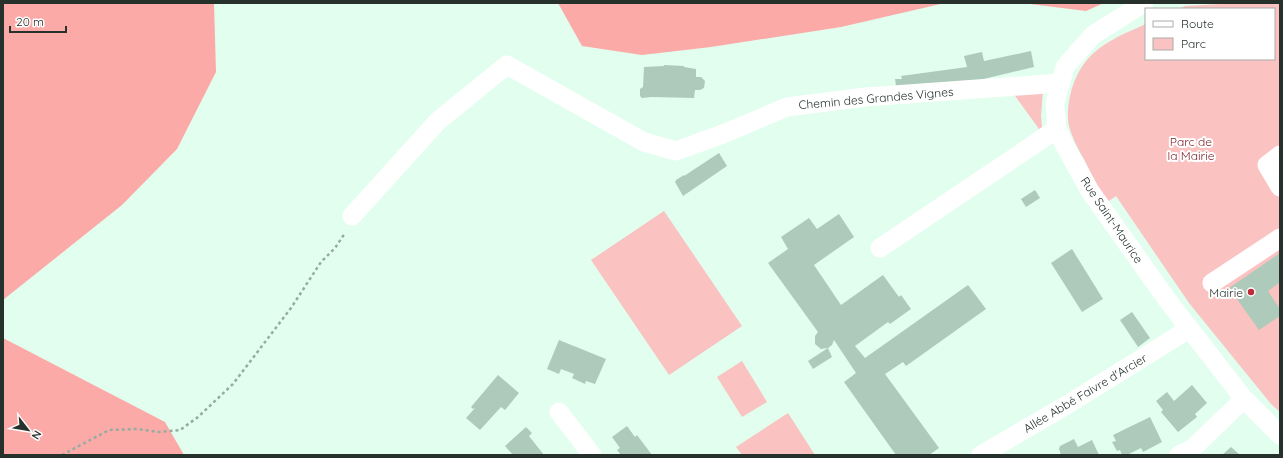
<svg xmlns="http://www.w3.org/2000/svg" width="1283" height="458" font-family="Quicksand,sans-serif">
<style>
.green{fill:#fac2c0}
.forest{fill:#fcaaa8}
.building{fill:#aecabb}
.lines{fill:none;stroke-linecap:round;stroke-linejoin:round}
.path{stroke:#96aca0;stroke-width:2.5;stroke-dasharray:3 3;stroke-linecap:butt}
.minor{stroke:#fff;stroke-width:19}
.poi-dot{fill:#bd2c3a;stroke:#fff;stroke-width:1.5}
.labels{text-anchor:middle;dominant-baseline:central;stroke-width:4;stroke-linejoin:round;paint-order:stroke}
.street-label{font-size:12px;fill:#26312b;stroke:#fff}
.park-label{font-size:12px;fill:#7f2228;stroke:#fff}
.poi-label{font-size:12px;fill:#26312b;stroke:#fff;text-anchor:end}
</style>
<rect width="100%" height="100%" fill="#e1feee"/>
<g class="green">
<path d="M1237,3H1280V412L1271,404L1189,303L1116,196L1106,203C1099,188 1091,174 1084,159C1078,149 1072,137 1069,126C1067,117 1068,105 1070,96C1080,52 1109,40 1146,24V59H1274V9H1179L1185,6Z"/>
<path d="M1043,90L1041,116L1042,127L1039,129L1013,93Z"/>
<path d="M664,211L742,326L669,375L591,260Z"/>
<path d="M742,361L767,402L742,417L717,377Z"/>
<path d="M788,413L815,455H742L736,447Z"/>
</g>
<g class="forest">
<path d="M3,3H214L216,72L177,149L122,205L3,300Z"/>
<path d="M558,3H945L841,27L711,47L642,55L582,46Z"/>
<path d="M1022,3H1104L1086,11Z"/>
<path d="M3,338L165,422L184,455H3Z"/>
</g>
<g class="building">
<path d="M1031,51L1034,67L967,83L897,93L895,79H902L901,76L967,67L964,56L982,52L984,61Z"/>
<path d="M664,65L684,66V67L696,69V77H701L705,81L704,88L700,90H695L694,98L651,97L642,98L640,96V89L643,87L644,67L664,66Z"/>
<path d="M719,153L727,166L683,196L675,182L676,180L684,175V176Z"/>
<path d="M1035,190L1040,198L1026,207L1021,199Z"/>
<path d="M839,214L854,237L814,265L841,305L883,275L899,297L901,295L911,309L890,324L888,322L855,346L865,358L968,285L986,309L906,366L903,362L885,374L939,448L929,455H896L844,382L856,373L834,340L832,345L828,348L821,349L815,344V336L818,332L768,263L788,249L781,237L809,218L817,229Z"/>
<path d="M1072,249L1103,299L1082,312L1051,263Z"/>
<path d="M1280,253V282L1268,291L1280,309V316L1259,330L1229,288Z"/>
<path d="M1132,312L1150,338L1138,347L1120,320Z"/>
<path d="M559,340L606,359L595,384L586,381L585,384L572,378L574,374L561,369L559,374L547,369Z"/>
<path d="M828,348L832,357L813,369L808,361Z"/>
<path d="M498,375L519,393L505,410L501,407L480,430L466,418L475,408L473,409L471,407Z"/>
<path d="M1192,385L1207,403L1195,414L1197,417L1178,432L1161,412L1163,410L1156,401L1167,392L1174,401Z"/>
<path d="M1150,417L1162,442L1143,452L1141,448L1127,455H1122L1120,450L1117,451L1112,442L1116,441L1113,435Z"/>
<path d="M627,426L635,437L637,435L652,455H621L617,450L620,448L612,437Z"/>
<path d="M526,427L532,433L529,436L544,455H513L505,446Z"/>
<path d="M1074,439L1078,447L1092,440L1099,455H1061L1059,449L1060,446Z"/>
<path d="M1231,447L1240,455H1222Z"/>
</g>
<g class="lines">
<path class="path" d="M62,455L109,430L137,429L159,432L180,430L198,417L233,384L291,308L321,262L335,248L345,233"/>
<g class="minor">
<path d="M1144,3L1093,35L1065,67L1055,103L1057,129L1065,146L1090,191L1168,301L1244,399L1280,435"/>
<path d="M1280,155L1267,165L1280,187"/>
<path d="M352,216L438,121L507,65L644,142L676,151L723,134L787,107L866,97L1061,83"/>
<path d="M880,248L1057,129"/>
<path d="M1212,283L1280,238"/>
<path d="M559,412L592,455"/>
<path d="M981,455L1065,406L1189,329"/>
<path d="M1179,455L1192,449L1244,399"/>
</g>
</g>
<circle class="poi-dot" cx="1251" cy="292" r="4"/>
<g class="labels">
<g class="street-label">
<text transform="translate(876 98) rotate(-5)">Chemin des Grandes Vignes</text>
<text transform="translate(1112 220) rotate(56)">Rue Saint-Maurice</text>
<text transform="translate(1085 393) rotate(-31)">Allée Abbé Faivre d'Arcier</text>
</g>
<g class="park-label">
<text x="1191" y="141">Parc de<tspan x="1191" dy="14">la Mairie</tspan></text>
</g>
<g class="poi-label">
<text x="1243" y="292">Mairie</text>
</g>
</g>
<rect width="1283" height="458" fill="none" stroke="#26312b" stroke-width="8"/>
<rect x="1145" y="8" width="130" height="52" fill="#ffffff" stroke="#a8adaa"/>
<rect x="1153" y="21" width="20" height="6" fill="#ffffff" stroke="#a8adaa"/>
<text x="1181" y="28" font-size="12" fill="#26312b">Route</text>
<rect x="1153" y="38" width="20" height="12" fill="#fac2c0" stroke="#a8adaa"/>
<text x="1181" y="48" font-size="12" fill="#26312b">Parc</text>
<g transform="translate(28 430) rotate(121)" stroke="#ffffff" stroke-width="3" paint-order="stroke">
<path d="M0-3L7 15L0 10L-7 15Z" fill="#26312b"/>
<text y="-6" font-size="11" font-weight="bold" text-anchor="middle" fill="#26312b">N</text>
</g>
<path d="M10 26v6h56v-6" fill="none" stroke="#26312b" stroke-width="2"/>
<text x="16" y="26" font-size="12" fill="#26312b" stroke="#ffffff" stroke-width="3" paint-order="stroke">20 m</text>
</svg>
